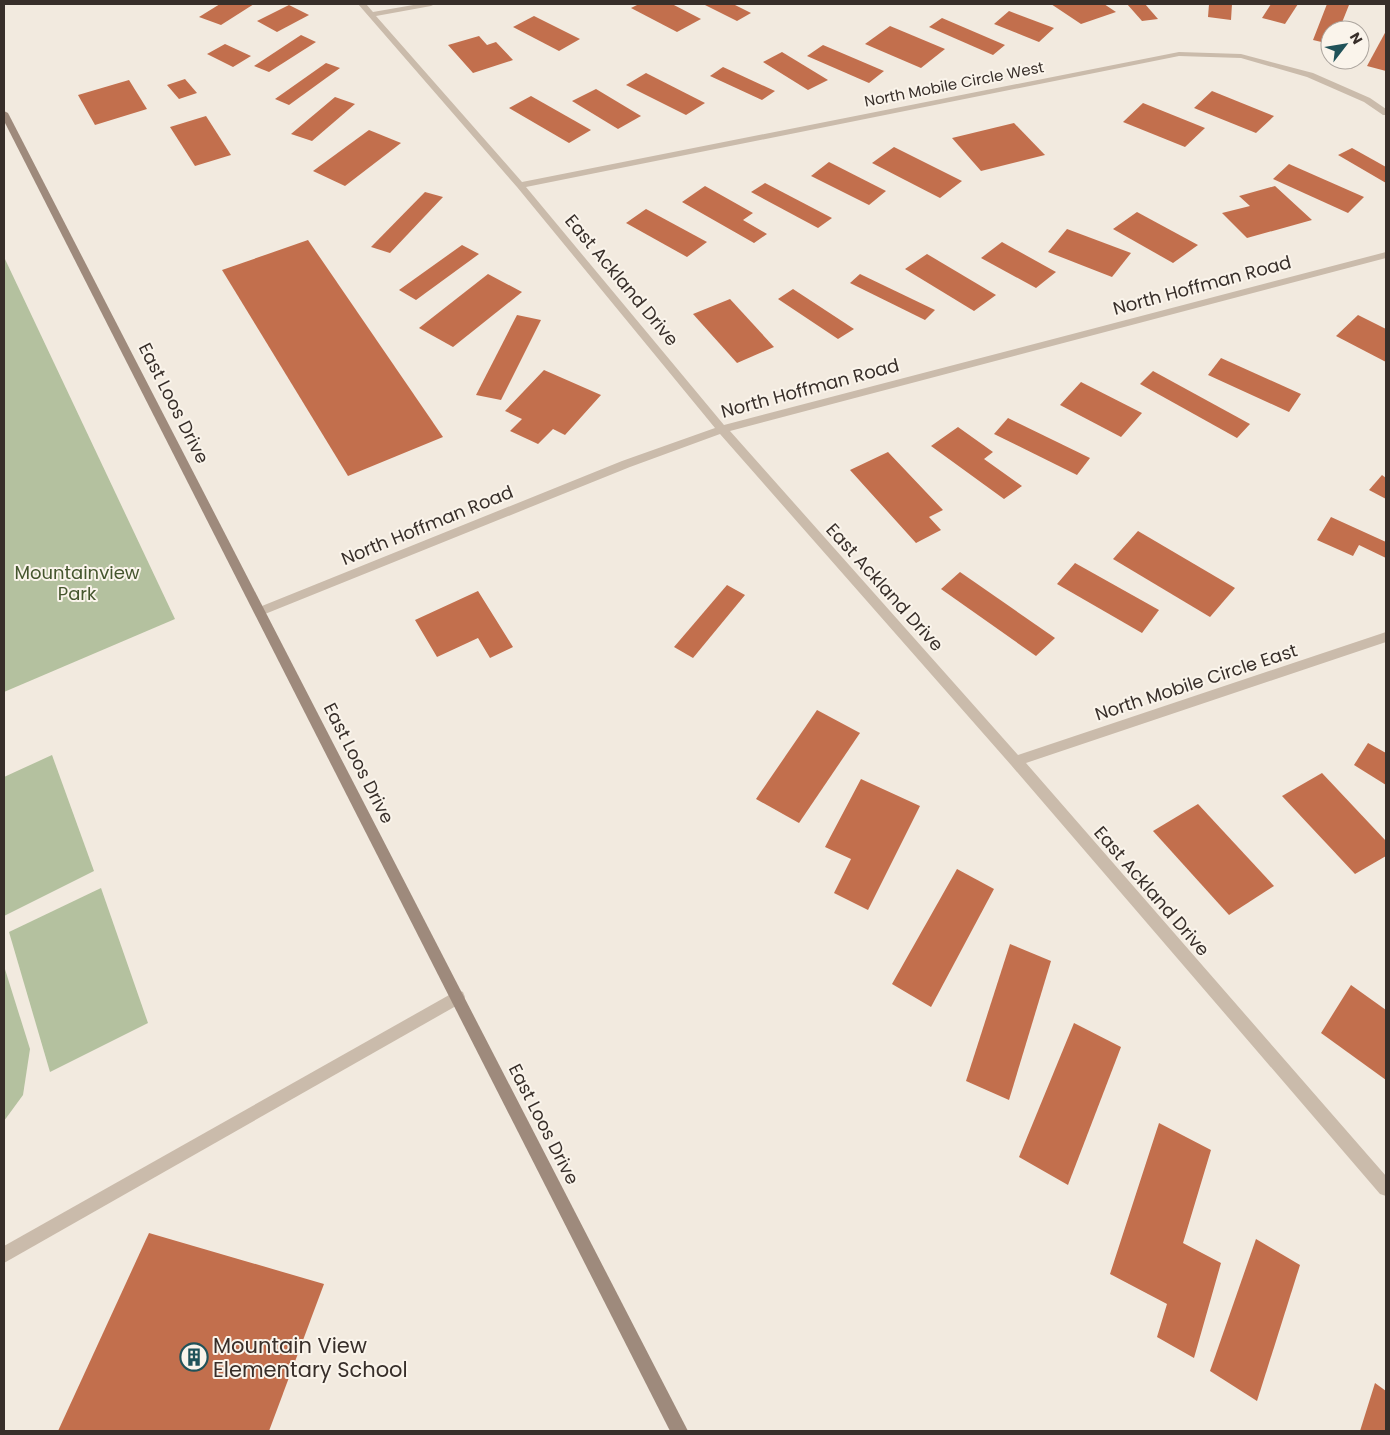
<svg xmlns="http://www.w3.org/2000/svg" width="1390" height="1435" font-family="Poppins,sans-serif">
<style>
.green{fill:#b4c19f}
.building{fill:#c26f4d}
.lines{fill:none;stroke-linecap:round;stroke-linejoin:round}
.lane{fill:#cabbab;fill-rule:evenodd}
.street{fill:#cabbab;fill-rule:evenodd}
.secondary{fill:#9e8a7c;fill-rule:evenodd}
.labels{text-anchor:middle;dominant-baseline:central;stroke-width:4;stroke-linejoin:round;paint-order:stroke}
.far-street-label{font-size:15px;fill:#382f2a;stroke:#faf4eb}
.street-label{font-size:18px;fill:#382f2a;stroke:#faf4eb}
.park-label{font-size:18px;fill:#45562e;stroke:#faf4eb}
.near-poi-label{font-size:21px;fill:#382f2a;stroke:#faf4eb;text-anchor:start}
</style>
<rect width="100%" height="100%" fill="#f2eadf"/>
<g class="green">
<path d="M4,257L175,619L4,692Z"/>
<path d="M52,755L94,871L4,916V777Z"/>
<path d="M101,888L148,1023L50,1072L9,932Z"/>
<path d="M4,966L30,1049L23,1095L4,1121Z"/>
</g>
<g class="building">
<path d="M220,4H254L221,25L199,17Z"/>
<path d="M639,4H672L701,19L677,32L631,8Z"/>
<path d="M703,4H733L751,13L737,21Z"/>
<path d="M1051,4H1104L1116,12L1081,24Z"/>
<path d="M1127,4H1145L1158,19L1142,21Z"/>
<path d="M1209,4H1232L1231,20L1208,17Z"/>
<path d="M1271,4H1298L1285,24L1262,18Z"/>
<path d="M1327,4L1349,5L1339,30H1330V44L1313,40Z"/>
<path d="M289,5L309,15L277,32L257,21Z"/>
<path d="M1009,11L1054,28L1039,42L994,24Z"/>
<path d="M534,16L580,39L559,51L513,27Z"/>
<path d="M942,18L1005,45L993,55L929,27Z"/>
<path d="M890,26L945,49L921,68L865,44Z"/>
<path d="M1386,31V71L1367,66Z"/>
<path d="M301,35L316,42L269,72L254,66Z"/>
<path d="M479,36L487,45L496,42L513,60L473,73L448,45Z"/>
<path d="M225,44L251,56L233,67L207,54Z"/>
<path d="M823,45L884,71L869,83L807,56Z"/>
<path d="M782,52L828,80L808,90L763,62Z"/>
<path d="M326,63L340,68L289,105L275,99Z"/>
<path d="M723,67L775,91L762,100L710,76Z"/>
<path d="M646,73L705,103L686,115L626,85Z"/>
<path d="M185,79L197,93L179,99L167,85Z"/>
<path d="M129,80L147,109L95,125L78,95Z"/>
<path d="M596,89L641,116L618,129L572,101Z"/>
<path d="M1212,91L1274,116L1256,133L1194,108Z"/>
<path d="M531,96L591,130L569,143L509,108Z"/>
<path d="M335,97L355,104L312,141L291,134Z"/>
<path d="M1143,103L1205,128L1185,147L1123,122Z"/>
<path d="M206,116L231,155L195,166L170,127Z"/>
<path d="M1014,123L1045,155L981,171L952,138Z"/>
<path d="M369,130L401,143L345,186L313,171Z"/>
<path d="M894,147L962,181L940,198L872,163Z"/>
<path d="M1352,148L1386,167V183L1338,155Z"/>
<path d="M829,162L886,191L869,205L811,176Z"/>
<path d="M1289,164L1364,197L1348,213L1273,179Z"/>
<path d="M765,183L832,218L818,228L751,192Z"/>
<path d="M705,186L753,213L743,220L767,234L754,243L682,202Z"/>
<path d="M1275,186L1312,220L1247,238L1222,213L1250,206L1239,196Z"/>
<path d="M425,192L443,197L390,253L371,247Z"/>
<path d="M646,209L707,242L687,257L626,223Z"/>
<path d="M1137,212L1198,245L1173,263L1113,229Z"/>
<path d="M1067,229L1131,253L1112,277L1048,252Z"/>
<path d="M308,240L443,437L348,476L222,270Z"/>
<path d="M1002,242L1056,272L1036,288L981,258Z"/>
<path d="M462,245L479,254L416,300L399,290Z"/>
<path d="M927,254L996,295L974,311L905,269Z"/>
<path d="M488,274L522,292L453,347L419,328Z"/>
<path d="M860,274L935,310L925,320L850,283Z"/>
<path d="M793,289L854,329L838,339L778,299Z"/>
<path d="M730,299L774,347L737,363L693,314Z"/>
<path d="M517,315L541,320L501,400L476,395Z"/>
<path d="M1358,315L1386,329V362L1336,336Z"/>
<path d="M1221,358L1301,394L1289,412L1208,375Z"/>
<path d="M544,370L601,395L565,435L553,429L538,444L510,431L522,419L505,411Z"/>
<path d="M1153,371L1250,424L1237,438L1140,384Z"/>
<path d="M1081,382L1142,413L1121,437L1060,405Z"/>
<path d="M1008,418L1090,458L1077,475L994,434Z"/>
<path d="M958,427L993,452L984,459L1022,486L1004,499L931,446Z"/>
<path d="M888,452L943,510L929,517L941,530L916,543L850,470Z"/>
<path d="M1382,475L1386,478V499L1369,490Z"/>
<path d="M1331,517L1386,542V558L1359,545L1353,556L1317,540Z"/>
<path d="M1138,531L1235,588L1210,617L1113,559Z"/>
<path d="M1075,563L1159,610L1142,633L1057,584Z"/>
<path d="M960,572L1055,638L1036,656L941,589Z"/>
<path d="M727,585L745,595L693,658L674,647Z"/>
<path d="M478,591L513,647L490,658L478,638L437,657L415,620Z"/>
<path d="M817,710L860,733L799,823L756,799Z"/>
<path d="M1368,743L1386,753V785L1354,765Z"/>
<path d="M1322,773L1386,841V856L1355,874L1282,796Z"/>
<path d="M861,779L920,806L868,910L834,893L851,859L825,847Z"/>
<path d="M1198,804L1274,886L1229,915L1153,831Z"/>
<path d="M957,869L994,889L931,1007L892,984Z"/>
<path d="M1010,944L1051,961L1009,1100L966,1081Z"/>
<path d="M1351,985L1386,1010V1080L1321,1033Z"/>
<path d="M1074,1023L1121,1047L1068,1185L1019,1157Z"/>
<path d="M1159,1123L1211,1150L1183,1243L1221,1263L1194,1358L1157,1337L1167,1304L1110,1274Z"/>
<path d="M149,1233L324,1284L269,1431H58Z"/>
<path d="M1256,1239L1300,1265L1257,1401L1210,1371Z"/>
<path d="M1375,1383L1386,1391V1431H1360Z"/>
</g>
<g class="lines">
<path class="lane" d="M458,990L463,992L465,997L463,1002L4,1263V1246Z"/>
<path class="street" d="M358,4H366L373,12L419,4H435L431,6L376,16L522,182L1179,52L1241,54L1313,73L1370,98L1386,109V115H1383L1364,102L1307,77L1241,58L1179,56L526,187L724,425L1386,252V258L730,431L1018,755L1386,632V642L1026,763L1386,1176V1196L1380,1194L1011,765L720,434L630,467L265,614H257L255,611L257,608L622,461L715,428L517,187Z"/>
<path class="secondary" d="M4,111L8,113L688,1431H670L4,121Z"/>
</g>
<defs>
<g id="building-ring" transform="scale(1.4375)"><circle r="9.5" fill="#faf4eb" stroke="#205259" stroke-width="1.5"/><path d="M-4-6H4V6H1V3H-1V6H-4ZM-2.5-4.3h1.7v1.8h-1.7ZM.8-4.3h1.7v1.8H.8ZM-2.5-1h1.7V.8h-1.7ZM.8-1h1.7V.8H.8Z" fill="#205259"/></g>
</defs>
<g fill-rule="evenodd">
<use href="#building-ring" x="194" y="1357"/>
</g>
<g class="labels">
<g class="far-street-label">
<text transform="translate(954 84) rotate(-11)">North Mobile Circle West</text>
</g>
<g class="street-label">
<text transform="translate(622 280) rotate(50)">East Ackland Drive</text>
<text transform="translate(1202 285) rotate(-15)">North Hoffman Road</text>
<text transform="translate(810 388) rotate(-15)">North Hoffman Road</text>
<text transform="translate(174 403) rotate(63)">East Loos Drive</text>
<text transform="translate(427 525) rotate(-22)">North Hoffman Road</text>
<text transform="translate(885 587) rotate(48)">East Ackland Drive</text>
<text transform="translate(1196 682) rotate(-18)">North Mobile Circle East</text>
<text transform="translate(359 763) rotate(63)">East Loos Drive</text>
<text transform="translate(1152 891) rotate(49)">East Ackland Drive</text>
<text transform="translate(544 1124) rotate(63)">East Loos Drive</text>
</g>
<g class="park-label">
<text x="77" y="572">Mountainview<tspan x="77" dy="21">Park</tspan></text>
</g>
<g class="near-poi-label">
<text x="213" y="1345">Mountain View<tspan x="213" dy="24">Elementary School</tspan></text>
</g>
</g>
<rect width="1390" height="1435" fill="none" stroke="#382f2a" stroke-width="10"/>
<g transform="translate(1345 45) rotate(59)"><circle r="24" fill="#faf4eb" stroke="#aca59e"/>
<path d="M0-4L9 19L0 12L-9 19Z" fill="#205259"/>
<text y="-8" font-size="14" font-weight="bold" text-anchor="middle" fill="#382f2a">N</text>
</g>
</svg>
